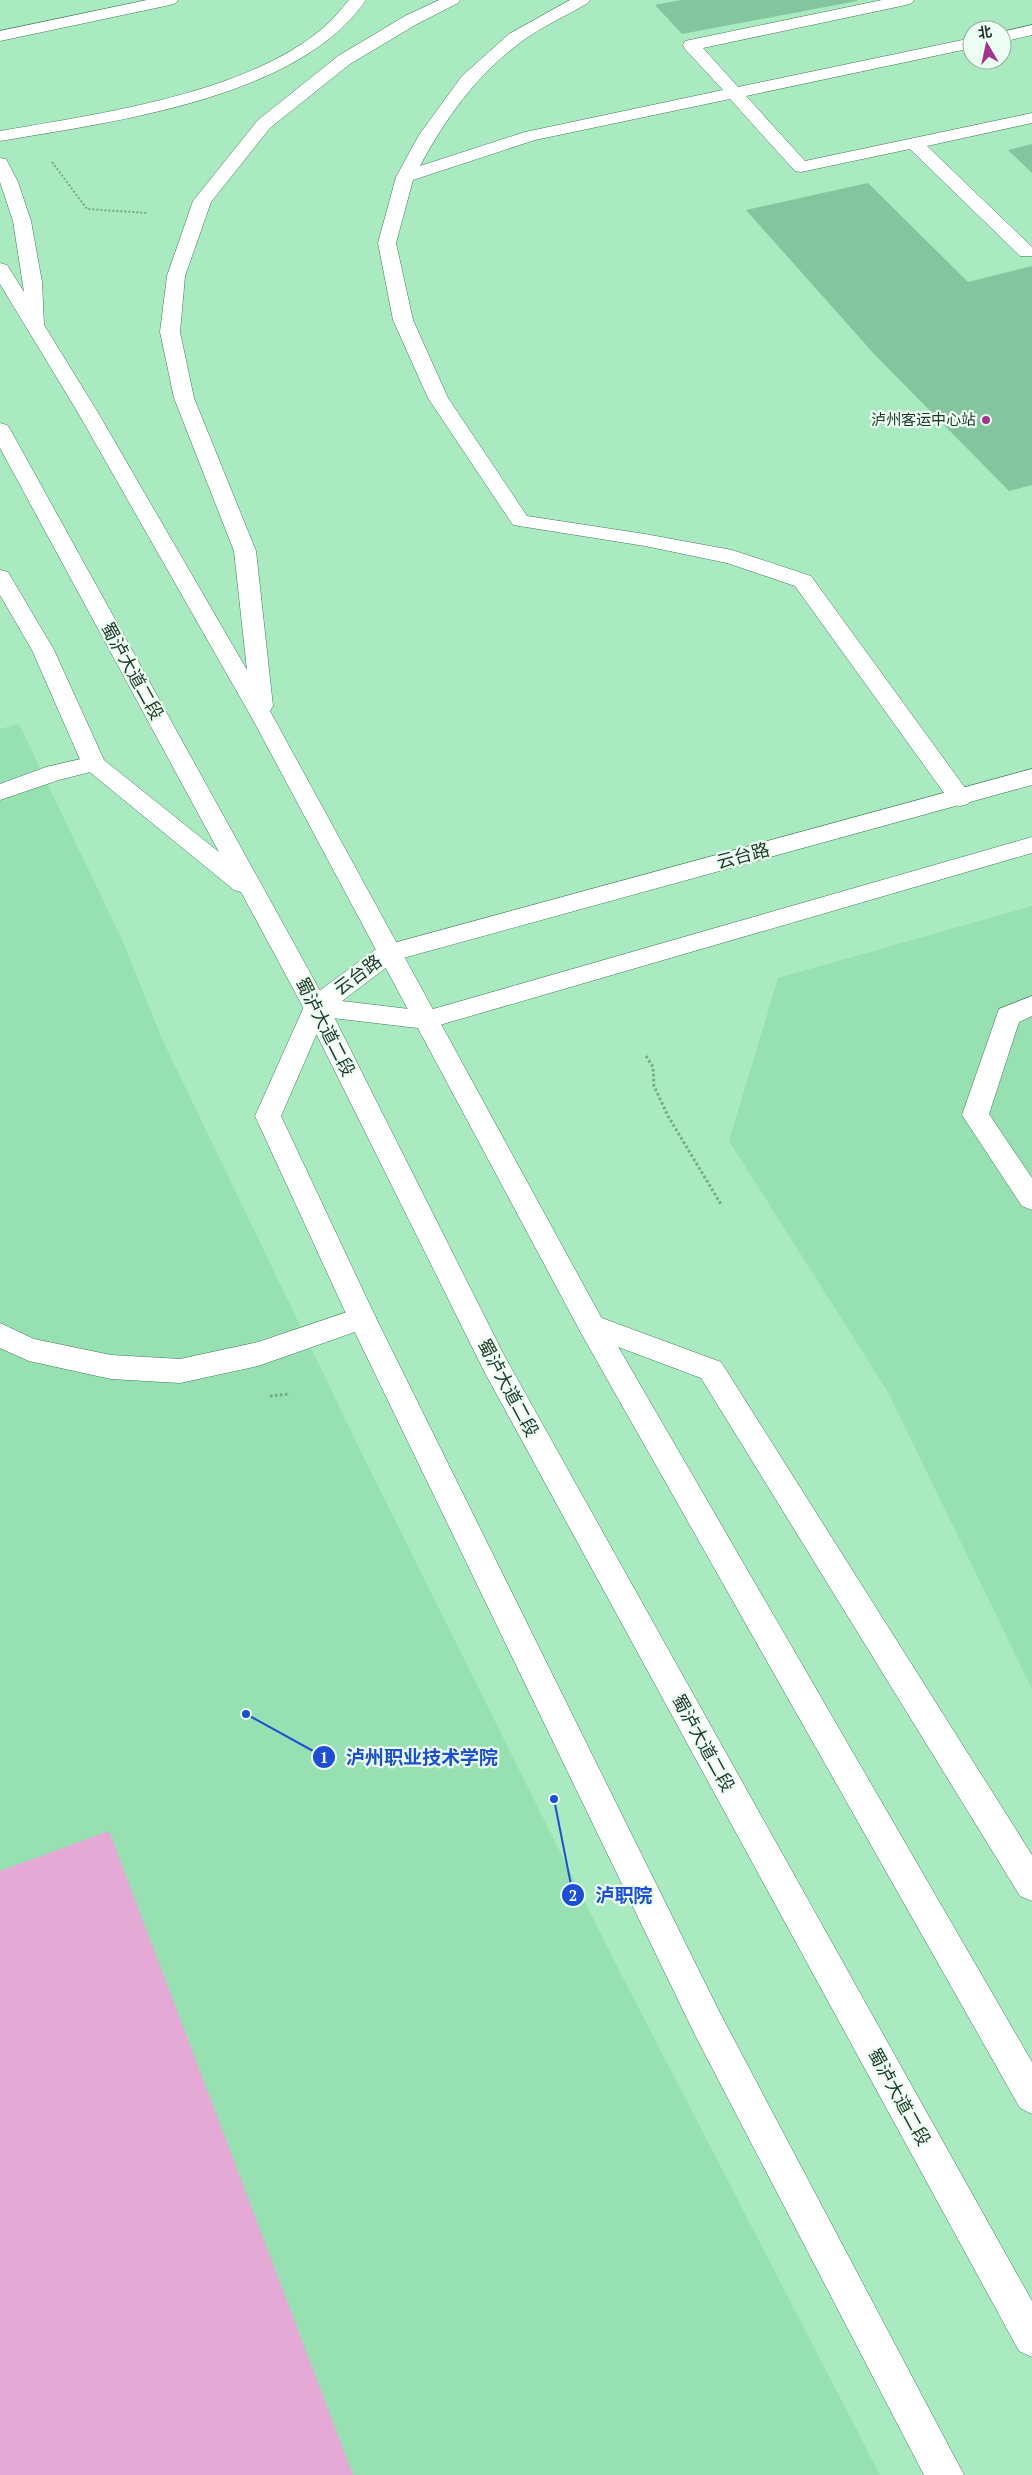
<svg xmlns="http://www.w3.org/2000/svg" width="1032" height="2475" font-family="'PT Serif','Noto Sans SC',serif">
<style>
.built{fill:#97e0b2}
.green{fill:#e4a9d5}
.building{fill:#85c59d}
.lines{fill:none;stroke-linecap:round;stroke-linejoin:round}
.service-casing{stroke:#3e7d58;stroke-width:1}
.tertiary-casing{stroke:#3e7d58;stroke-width:1}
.trunk-casing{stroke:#3e7d58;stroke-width:1}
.path-far1{stroke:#75a888;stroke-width:2;stroke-dasharray:2 2;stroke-linecap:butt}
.path{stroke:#75a888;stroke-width:3;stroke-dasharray:2.5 2.5;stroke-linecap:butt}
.service{fill:#fff;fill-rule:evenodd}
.tertiary{fill:#fff;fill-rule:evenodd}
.trunk{fill:#fff;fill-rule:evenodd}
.poi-dot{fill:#a4328f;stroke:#ecfff2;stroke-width:2}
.labels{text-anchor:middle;stroke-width:4.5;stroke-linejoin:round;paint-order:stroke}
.far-poi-label{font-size:15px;fill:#1c3727;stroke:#ecfff2;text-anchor:end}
.street-label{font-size:18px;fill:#1c3727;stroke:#ecfff2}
.leader{fill:none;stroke:#1d4ed8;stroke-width:2}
.callout-dot{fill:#1d4ed8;stroke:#ecfff2;stroke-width:2}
.mark-label{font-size:15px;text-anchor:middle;font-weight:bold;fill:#fff}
.callout-label{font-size:19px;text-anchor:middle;font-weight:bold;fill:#1d4ed8;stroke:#ecfff2;stroke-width:4.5;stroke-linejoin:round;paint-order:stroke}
</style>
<rect width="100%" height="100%" fill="#a9eac0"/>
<path class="built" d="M19 724 123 942 162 1039 365 1460 618 1968 880 2475H0V729Z
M1032 906V1689L888 1392 729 1141 778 978Z"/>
<path class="green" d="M109 1831 353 2475H0V1871Z"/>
<path class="building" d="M681 0H857V1L682 34 655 5Z
M1032 144V173L1008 150Z
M868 183 968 282 1032 266V485L1009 491 875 355 746 210Z"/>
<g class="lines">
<defs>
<path id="service" d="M570 0H590L588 3C566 16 541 27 521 42 477 74 445 119 420 166L525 132 723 90 685 49 683 45 685 41 882 0H914L912 3 906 5 703 48 738 87 972 38V48L746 96 805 161 1032 113V123L927 146 1032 247V256H1020L910 149 801 172 795 171 730 99 535 140 413 180 396 243 413 320 448 398 527 516 645 534 732 550 811 576 968 792 972 798 968 804 960 806 952 804 795 586 727 563 645 546 513 525 428 398 393 320 378 243 396 177 419 135 462 76 509 34Z
M1032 25V35L1002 42V32Z
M94 756 102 759 106 764 102 769 59 780 0 800V784L46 767Z
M1032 996V1016L1019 1022 989 1114 1032 1178V1210L1022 1206 962 1115 999 1009Z
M362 1307 372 1310 376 1318 372 1326 258 1366 180 1383 111 1379 29 1361 0 1348V1323L34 1339 111 1355 180 1359 258 1342Z"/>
<path id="tertiary" d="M1032 769V785L396 960 342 1001 426 1011 1032 837V853L426 1029 324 1017 281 1116 376 1318 720 2013 964 2475H924L696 2037 348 1318 255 1116 307 1000 379 947Z
M591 1314 721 1362 1032 1855V1901L1020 1896 701 1378 581 1333 577 1325 581 1317Z"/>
<path id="trunk" d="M147 0H178L176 3 170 5 0 41V31Z
M349 0H366C298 99 111 122 0 141V131C98 114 246 94 323 28 333 20 341 9 349 0Z
M439 0H460L458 3 417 24 350 64 270 128 211 202 185 276 180 332 194 398 256 551 273 706 270 711 601 1317 1032 2062V2114L1020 2108 581 1333 252 718 77 411 0 284V263L7 265 24 292 13 221 0 182V158L6 159 18 182 31 221 42 282 44 325 97 411 247 670 234 551 174 398 160 332 167 276 193 201 258 120 338 56 405 16Z
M0 423 7 425 10 429 329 1007 505 1357 1032 2301V2357L1019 2351 485 1373 303 1007 241 892 234 890 86 769 82 764 32 650 0 595V570L8 572 54 650 104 760 219 852 0 448Z"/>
</defs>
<use href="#service" class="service-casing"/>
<use href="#tertiary" class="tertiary-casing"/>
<use href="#trunk" class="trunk-casing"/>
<path class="path-far1" d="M52 162 87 209 148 213"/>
<path class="path" d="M646 1056 653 1067 654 1086 668 1116 722 1206
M270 1396 290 1394"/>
<use href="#service" class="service"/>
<use href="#tertiary" class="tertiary"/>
<use href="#trunk" class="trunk"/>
</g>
<circle class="poi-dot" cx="986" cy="420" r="5"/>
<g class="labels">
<g class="far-poi-label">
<text x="976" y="425">泸州客运中心站</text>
</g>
<g class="street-label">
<text transform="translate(132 671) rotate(61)" y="6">蜀泸大道二段</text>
<text transform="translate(743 856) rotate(-15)" y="6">云台路</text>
<text transform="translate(358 975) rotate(-37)" y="6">云台路</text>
<text transform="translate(325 1027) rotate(63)" y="6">蜀泸大道二段</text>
<text transform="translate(508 1388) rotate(62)" y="6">蜀泸大道二段</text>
<text transform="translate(703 1743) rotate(61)" y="6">蜀泸大道二段</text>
<text transform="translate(899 2097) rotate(61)" y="6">蜀泸大道二段</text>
</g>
</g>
<path class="leader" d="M246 1714L324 1757M554 1799L573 1895"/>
<g class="callout-dot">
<circle cx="246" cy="1714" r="5"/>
<circle cx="554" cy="1799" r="5"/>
<circle cx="324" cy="1757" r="12"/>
<circle cx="573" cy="1895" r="12"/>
</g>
<g class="mark-label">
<text x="324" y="1763">1</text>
<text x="573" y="1901">2</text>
</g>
<g class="callout-label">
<text x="422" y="1764">泸州职业技术学院</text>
<text x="624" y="1902">泸职院</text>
</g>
<g transform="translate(987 45) rotate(351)"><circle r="24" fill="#ecfff2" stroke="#99afa1"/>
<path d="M0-4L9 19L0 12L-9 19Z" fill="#a4328f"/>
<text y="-8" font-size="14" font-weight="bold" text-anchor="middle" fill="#1c3727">北</text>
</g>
</svg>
